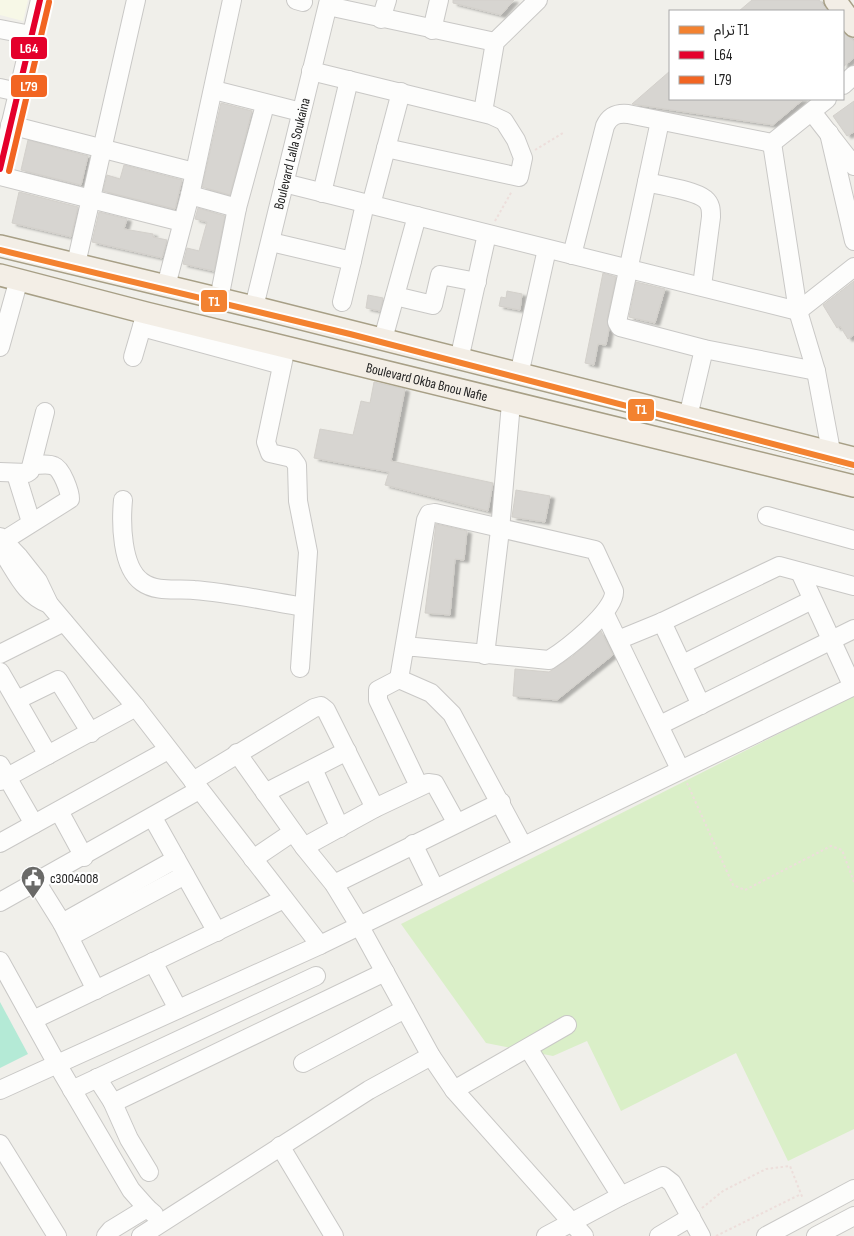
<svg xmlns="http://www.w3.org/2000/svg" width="854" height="1236" font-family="'Sofia Sans Condensed','Noto Sans Arabic',sans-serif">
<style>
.education{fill:#f7f8e7}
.grass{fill:#daefc8}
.pitch{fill:#b4ead6}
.building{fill:#d7d5d1;stroke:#d3d0cb;filter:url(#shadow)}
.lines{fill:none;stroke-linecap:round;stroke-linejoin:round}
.minor-casing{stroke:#c9c8c6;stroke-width:20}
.major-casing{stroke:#a79f86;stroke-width:24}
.path{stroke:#eddedb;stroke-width:2;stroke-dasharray:2.5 2.5;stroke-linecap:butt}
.minor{stroke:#fdfdfc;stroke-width:18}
.major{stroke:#f3eee6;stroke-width:21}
.bus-1-casing{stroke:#fff;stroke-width:10}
.bus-2-casing{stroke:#fff;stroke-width:10}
.bus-1{stroke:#e4002b;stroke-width:6}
.bus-2{stroke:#f26522;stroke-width:6}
.tram-1-casing{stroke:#fff;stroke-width:10}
.tram-1{stroke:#f38230;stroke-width:6}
.labels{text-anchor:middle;stroke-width:4.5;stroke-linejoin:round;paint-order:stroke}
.street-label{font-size:14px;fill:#222;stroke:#fff}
.poi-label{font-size:14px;fill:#222;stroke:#fff;text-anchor:start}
.line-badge{stroke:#fff;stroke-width:2}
.badge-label{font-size:14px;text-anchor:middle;font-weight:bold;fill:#fff}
</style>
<defs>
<filter id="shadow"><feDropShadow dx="4.5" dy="2.5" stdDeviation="1" flood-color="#0004"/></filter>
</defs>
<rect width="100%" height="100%" fill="#f0efea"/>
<path class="education" d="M0 0H28L23 21 0 15Z"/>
<path class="grass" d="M854 696V1129L788 1161 736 1053 621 1111 587 1041 553 1056 486 1043 401 924Z"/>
<path class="pitch" d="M0 1002 28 1054 0 1068Z"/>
<path class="building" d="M453 0H514L501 15 453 3Z
M752 0H819L828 11H739Z
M843 32 854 41V58L843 67Z
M670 71V99H804L773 125 632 104Z
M854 101V132L847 136 833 116Z
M221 103 252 111 230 195 202 187Z
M28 140 88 156 81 185 21 170Z
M124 165 182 180 175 209 103 191 107 175 120 179Z
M19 192 78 207 71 237 12 223Z
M198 208 225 216 214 271 183 264 187 248 199 251 207 222 195 219Z
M99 212 127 219 124 229 153 234V237L167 240 162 258 92 242Z
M603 273 616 277 607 320 609 329 606 345 598 344 594 365 585 363Z
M854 281V335L848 339 840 326 837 328 823 305Z
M636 282 665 289 655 323 629 317Z
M507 291 522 294 520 310 499 306 501 297 506 298Z
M368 295 383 298 380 311 366 308Z
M374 382 405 389 391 461 493 483 488 511 385 485 389 472 314 458 320 429 353 435 361 401 370 403Z
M516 490 550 496 545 522 512 517Z
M436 524 467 531 464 560 455 559 450 615 425 613Z
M601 631 613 655 557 700 513 696 515 669 549 672 573 656Z"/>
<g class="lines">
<defs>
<g id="minor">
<path d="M296 0 303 2"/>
<path d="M328 6 495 42"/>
<path d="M381 19 387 0"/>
<path d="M0 29 31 35"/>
<path d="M432 30 439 0"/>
<path d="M311 71 491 115 504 121 516 140 523 158 519 177 386 148"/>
<path d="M843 85 854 75"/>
<path d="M0 88 18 92"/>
<path d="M214 90 301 112"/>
<path d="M483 112 495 42 538 0"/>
<path d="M812 112 854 166"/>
<path d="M660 121 617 322 620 327 704 349 816 371"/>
<path d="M10 125 194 172"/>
<path d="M829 133 854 241"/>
<path d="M772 143 798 311 816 371 831 451"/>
<path d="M0 169 40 0"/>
<path d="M0 176 182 222"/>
<path d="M647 182C662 186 694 190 705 199 711 204 711 210 711 217L702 286"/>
<path d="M284 183 798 311 854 267"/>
<path d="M322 193 349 80"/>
<path d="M190 195 237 208"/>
<path d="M371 205 401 92"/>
<path d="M271 242 352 261 365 204"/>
<path d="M572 255 605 126C610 115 618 113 628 114L772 143 827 99"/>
<path d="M76 264 136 0"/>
<path d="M166 286 190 195 232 0"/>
<path d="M395 296 433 305 440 275 477 282"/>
<path d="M219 299 237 208 265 105"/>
<path d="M342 302 352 261"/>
<path id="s1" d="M254 307 329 0"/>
<path d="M142 327 282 365"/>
<path d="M383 339 417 216"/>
<path d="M0 347 19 279"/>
<path d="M286 347 266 442 270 453 292 458 297 465 298 501 308 552 300 668"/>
<path d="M133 357 145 316"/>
<path d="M459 360 487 234"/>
<path d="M519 375 547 249"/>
<path d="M688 417 704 349"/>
<path d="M0 472 27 473 30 471 45 412"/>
<path d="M16 474 31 522"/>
<path d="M123 500C121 522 121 567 142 582 157 593 178 588 194 590 231 593 268 601 304 607"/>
<path d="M767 516 854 540"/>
<path d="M0 537 19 557 38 581 49 604 136 707 320 945"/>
<path d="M0 543 70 499C70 492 62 469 54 466 48 463 40 465 33 465"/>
<path d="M4 554C17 574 26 596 49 604"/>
<path d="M800 572 853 687"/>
<path d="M605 614 680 769"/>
<path d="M662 622 701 705"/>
<path d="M618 640 662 622 779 566 854 586"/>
<path d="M0 654 64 622"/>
<path d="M485 655 500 530 511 403"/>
<path d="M683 664 812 600"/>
<path d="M0 672 48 755"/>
<path d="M399 679 426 520 429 514 435 513 595 550 614 591C616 611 565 650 549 660L405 646"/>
<path d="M399 679 431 693 452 714 523 846"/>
<path d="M399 679 378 690V700L419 786"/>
<path d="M17 700 58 680 91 733"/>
<path d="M660 725 854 629"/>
<path d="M237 753 304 847 334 884 359 925 431 1056 454 1090 584 1236"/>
<path d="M0 765 34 824"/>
<path d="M313 769 340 828"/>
<path d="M0 781 136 707"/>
<path d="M193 781 314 708 321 706 326 710 375 808"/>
<path d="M265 793 347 751"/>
<path d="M59 811 84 857"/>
<path d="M153 818 217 932"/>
<path d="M0 843 168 750"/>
<path d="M413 844 435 889"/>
<path d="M304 847 375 808 428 783 435 784 456 822"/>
<path d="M253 859 293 832"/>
<path d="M37 883 62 923 96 990"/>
<path d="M334 884 501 802"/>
<path d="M0 902 199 790"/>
<path d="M62 923 176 859"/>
<path d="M69 937 185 875"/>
<path d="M0 961 57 1064 131 1190 147 1208"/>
<path d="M153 962 178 1009"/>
<path d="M33 1020 284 899"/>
<path d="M528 1048 621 1196"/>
<path d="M303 1063 405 1009"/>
<path d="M97 1078 112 1101 119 1100 385 972"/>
<path d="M0 1090 320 945 854 686"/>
<path d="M72 1090 316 976"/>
<path d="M454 1090 567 1025"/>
<path d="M112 1101 129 1139 149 1172"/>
<path d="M0 1144 57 1236"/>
<path d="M280 1146 334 1236"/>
<path d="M106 1236 111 1230 147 1208 154 1214"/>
<path d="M141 1236 369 1090 431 1056"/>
<path d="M546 1236 621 1196 663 1176 672 1183 701 1236"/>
<path d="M659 1236 691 1217"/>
<path d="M766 1236 854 1189"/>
<path d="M816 1236 854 1216"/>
</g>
<g id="major">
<path d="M835 0 854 26"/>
<path d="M0 246 254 307 854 458"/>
<path id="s2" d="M0 275 146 313 854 486"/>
</g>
</defs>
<use href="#minor" class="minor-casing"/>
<use href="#major" class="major-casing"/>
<path class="path" d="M535 150 563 133
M495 221 512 191
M687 783 733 885 745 890 831 846 842 850 854 882
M702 1208 723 1191 766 1169 790 1166 803 1199
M716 1236 801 1194"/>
<use href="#minor" class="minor"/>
<use href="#major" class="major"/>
<defs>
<path id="bus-1" d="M0 169 40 0"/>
<path id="bus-2" d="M9 171 49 2"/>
</defs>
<use href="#bus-1" class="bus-1-casing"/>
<use href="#bus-2" class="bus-2-casing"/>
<use href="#bus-1" class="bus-1"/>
<use href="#bus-2" class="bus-2"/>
<defs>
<path id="tram-1" d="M0 250 350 334 854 465"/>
</defs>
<use href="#tram-1" class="tram-1-casing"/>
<use href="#tram-1" class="tram-1"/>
</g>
<defs>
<symbol id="civic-pin" viewBox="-11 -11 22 30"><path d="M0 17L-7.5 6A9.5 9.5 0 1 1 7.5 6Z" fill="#6a6a68" stroke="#fff"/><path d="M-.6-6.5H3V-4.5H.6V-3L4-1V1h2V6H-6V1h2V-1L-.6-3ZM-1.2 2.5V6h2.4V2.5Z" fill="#fff"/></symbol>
</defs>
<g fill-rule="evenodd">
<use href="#civic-pin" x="19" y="864" width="28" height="38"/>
</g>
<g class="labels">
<g class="street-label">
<text dy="5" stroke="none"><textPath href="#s1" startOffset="158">Boulevard Lalla Soukaina</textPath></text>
<text dy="5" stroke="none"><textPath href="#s2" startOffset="440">Boulevard Okba Bnou Nafie</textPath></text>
</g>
<g class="poi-label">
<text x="50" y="883">c3004008</text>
</g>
</g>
<g class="line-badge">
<rect x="10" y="36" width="38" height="24" rx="5" fill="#e4002b"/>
<rect x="10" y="74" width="38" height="24" rx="5" fill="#f26522"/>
<rect x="200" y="289" width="28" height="24" rx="5" fill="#f38230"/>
<rect x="627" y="398" width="28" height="24" rx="5" fill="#f38230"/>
</g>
<g class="badge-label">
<text x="29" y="53">L64</text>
<text x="29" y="91">L79</text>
<text x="214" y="306">T1</text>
<text x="641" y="414">T1</text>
</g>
<rect x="669" y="10" width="175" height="90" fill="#ffffff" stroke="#a7a7a7"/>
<rect x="679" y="26" width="25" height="8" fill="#f38230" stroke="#a7a7a7"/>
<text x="714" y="35" font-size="15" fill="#222222">ترام T1</text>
<rect x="679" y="51" width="25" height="8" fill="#e4002b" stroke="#a7a7a7"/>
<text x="714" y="60" font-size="15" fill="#222222">L64</text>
<rect x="679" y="76" width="25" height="8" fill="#f26522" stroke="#a7a7a7"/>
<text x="714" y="85" font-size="15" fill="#222222">L79</text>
</svg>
